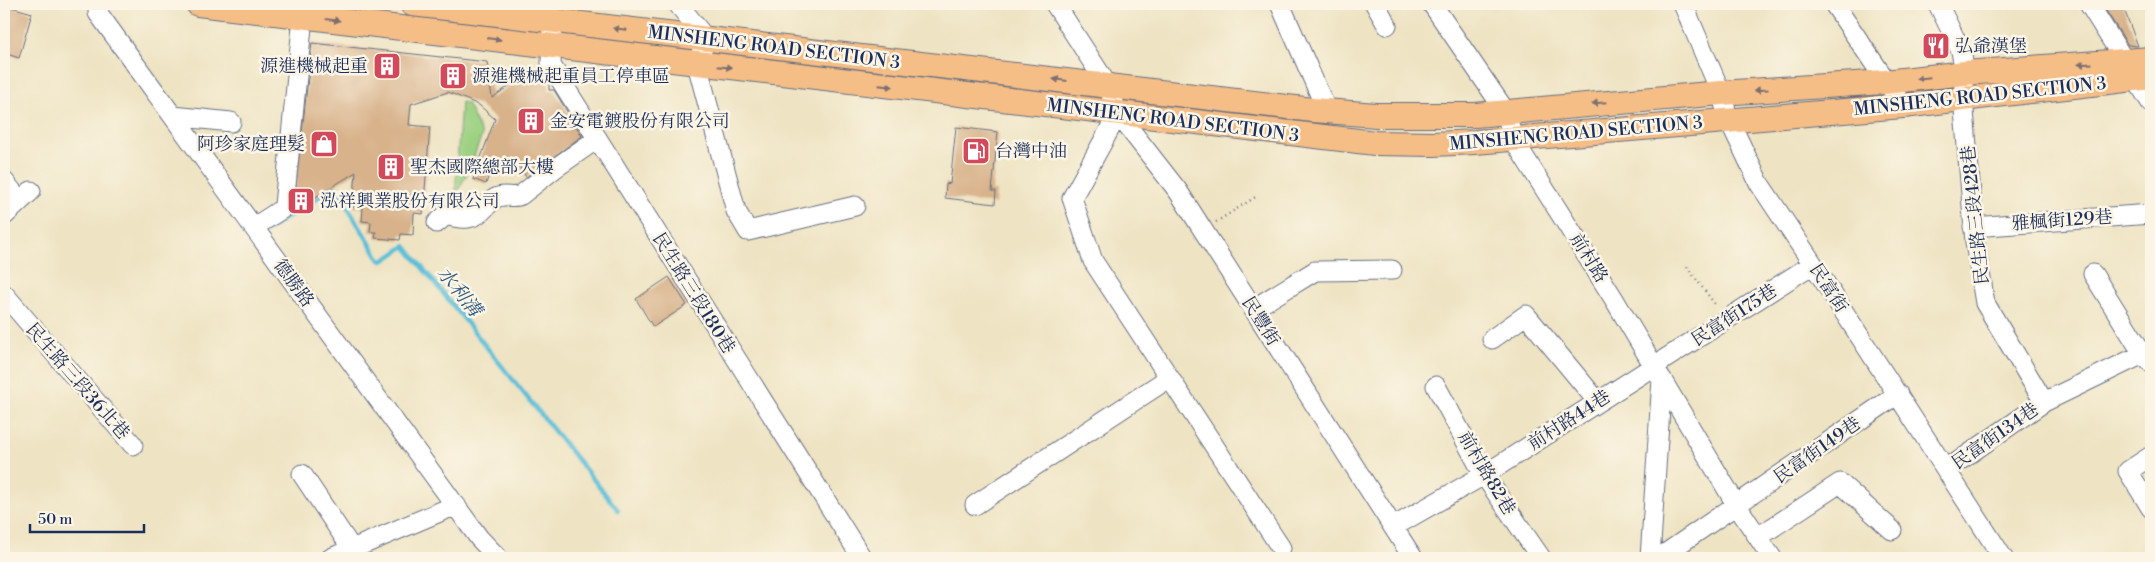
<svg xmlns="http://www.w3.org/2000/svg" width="2155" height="562" font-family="'Libre Bodoni','Noto Serif TC',serif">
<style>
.green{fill:#9cd182;stroke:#5c8070}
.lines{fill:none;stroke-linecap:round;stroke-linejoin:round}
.stream{stroke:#5bbfd9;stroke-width:4.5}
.building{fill:#d8b28b}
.minor-casing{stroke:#656e81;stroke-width:21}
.major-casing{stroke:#656e81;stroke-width:26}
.path{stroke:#656e81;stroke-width:2.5;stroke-dasharray:1 4;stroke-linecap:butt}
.minor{stroke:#fff;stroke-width:19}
.major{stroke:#f6be87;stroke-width:24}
.oneway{fill:#7e6f70}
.labels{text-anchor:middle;stroke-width:5;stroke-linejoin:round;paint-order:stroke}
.poi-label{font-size:18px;fill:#1b2f5e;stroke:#fcf5e5;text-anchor:start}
.street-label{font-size:18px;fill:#1b2f5e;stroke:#fcf5e5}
.water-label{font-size:19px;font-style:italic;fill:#2e5a83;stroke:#fcf5e5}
</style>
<rect width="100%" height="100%" fill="#fcf5e5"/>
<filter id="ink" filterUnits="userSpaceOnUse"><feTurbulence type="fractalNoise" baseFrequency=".02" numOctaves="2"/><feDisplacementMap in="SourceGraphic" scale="10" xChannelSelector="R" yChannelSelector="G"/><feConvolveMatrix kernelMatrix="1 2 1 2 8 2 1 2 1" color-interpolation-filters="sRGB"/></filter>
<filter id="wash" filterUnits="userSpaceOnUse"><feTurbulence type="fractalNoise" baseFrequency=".0096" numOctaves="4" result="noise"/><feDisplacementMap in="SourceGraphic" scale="20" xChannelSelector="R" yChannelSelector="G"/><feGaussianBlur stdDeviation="1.12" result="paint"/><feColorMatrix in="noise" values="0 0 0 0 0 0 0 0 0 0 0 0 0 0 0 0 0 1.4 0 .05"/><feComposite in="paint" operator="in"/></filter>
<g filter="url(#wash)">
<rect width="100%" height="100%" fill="#eee3c2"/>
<path class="green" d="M461 102 467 103 482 135 467 174 455 196Z"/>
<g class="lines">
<path class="stream" d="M264 232 335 187 380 260 383 261 405 246 618 510"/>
</g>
<g id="blocks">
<path class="building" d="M2107 4H2122L2138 46 2128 45 2105 9Z
M4 5 32 13 19 58 4 53Z
M312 43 487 62 492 98 512 84 514 68 542 71 549 84V90H554L582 136 526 177 520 167 494 158 486 184 473 179 495 119 479 105 448 92 411 104 409 125 430 127 423 214 414 213 413 235 401 234 400 240 375 238 376 232H370L371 222 362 221 363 208 353 207 356 172 293 211Z
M956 127 998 132 992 191H996L995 204 945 198 946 183 950 184Z
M669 277 687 305 653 327 636 299Z"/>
</g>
</g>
<g filter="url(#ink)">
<use href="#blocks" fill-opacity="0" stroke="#656e81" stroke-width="1"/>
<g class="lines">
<defs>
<path id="minor" d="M99 4 98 13 479 538 498 558
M678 4 706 39 697 64 736 211 748 231 855 206
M1055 4 1108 86 1118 114 1178 191 1413 558
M1280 4 1327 111
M1375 4 1387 25
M1432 4 1506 112 1513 139 1614 299 1737 506 1772 558
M1683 4 1721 93 1729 120 1759 183 1813 264 2003 558
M1834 4 1903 106
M1938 4 1961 51 1965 73 1963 98 1975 242 1985 303 2044 402
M2089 4 2151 103
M552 21 551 65 862 558
M1118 114 1072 198 1093 261 1281 548
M173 116 231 122
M4 181 20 201
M4 216 31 191
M437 223 446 215C462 220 474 221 486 207 490 203 492 199 498 197 506 194 513 199 521 195L554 169 597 139
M254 227 282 209 284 205 303 17
M1973 227 2151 214
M2093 274 2143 354
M4 294 133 445
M1253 309 1315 271 1392 270
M1492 339 1526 315 1598 402
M1436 386 1484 475 1541 558
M2151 456 2128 471 2151 508
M1946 470 2044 402 2143 354 2151 363
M302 474 352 549
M975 505 1169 378
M1393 527 1484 475 1813 264
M1758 537 1840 483 1892 530
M331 558 456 505
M1650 558 1662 379
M1659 558 1898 394"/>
<path id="major" d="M198 4 1375 143 1433 144 1475 142 1903 106 2151 77
M412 4 1313 110 1376 115H1475L1721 93 1885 82 1965 73 2151 59"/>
</defs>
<use href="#minor" class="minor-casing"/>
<use href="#major" class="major-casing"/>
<path class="path" d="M1216 222 1257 196
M1687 267 1717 307"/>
<use href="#minor" class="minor"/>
<use href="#major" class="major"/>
</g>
<defs><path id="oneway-solid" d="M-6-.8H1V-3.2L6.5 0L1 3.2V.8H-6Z" transform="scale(1.25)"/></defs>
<g class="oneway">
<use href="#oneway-solid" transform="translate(333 20) rotate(7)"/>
<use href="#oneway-solid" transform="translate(620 29) rotate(-173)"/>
<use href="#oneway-solid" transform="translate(494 39) rotate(7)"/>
<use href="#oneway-solid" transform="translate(2085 64) rotate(176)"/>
<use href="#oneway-solid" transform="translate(725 67) rotate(6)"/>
<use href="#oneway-solid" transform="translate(1923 78) rotate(174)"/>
<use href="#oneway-solid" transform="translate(1060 80) rotate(-173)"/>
<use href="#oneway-solid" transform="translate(886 86) rotate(6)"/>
<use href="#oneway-solid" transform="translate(1761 90) rotate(176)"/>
<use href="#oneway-solid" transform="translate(1599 103) rotate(175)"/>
</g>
</g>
<defs>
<symbol id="restaurant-square" viewBox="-11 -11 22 22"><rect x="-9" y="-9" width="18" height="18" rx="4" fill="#d1495b" stroke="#fcf5e5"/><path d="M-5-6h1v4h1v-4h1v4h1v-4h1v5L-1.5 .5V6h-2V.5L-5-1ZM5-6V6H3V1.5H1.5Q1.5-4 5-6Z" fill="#fff"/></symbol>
<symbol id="building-square" viewBox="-11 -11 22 22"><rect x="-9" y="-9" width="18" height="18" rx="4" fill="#d1495b" stroke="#fcf5e5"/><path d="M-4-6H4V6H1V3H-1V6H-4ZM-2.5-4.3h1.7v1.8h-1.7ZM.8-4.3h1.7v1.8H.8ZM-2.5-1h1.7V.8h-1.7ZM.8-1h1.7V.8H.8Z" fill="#fff"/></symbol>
<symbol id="shop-square" viewBox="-11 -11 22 22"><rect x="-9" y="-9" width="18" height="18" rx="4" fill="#d1495b" stroke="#fcf5e5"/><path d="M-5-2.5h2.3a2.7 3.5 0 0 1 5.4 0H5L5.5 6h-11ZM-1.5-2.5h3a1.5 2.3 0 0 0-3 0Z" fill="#fff"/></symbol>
<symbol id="fuel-square" viewBox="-11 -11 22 22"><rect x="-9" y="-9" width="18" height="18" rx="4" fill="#d1495b" stroke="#fcf5e5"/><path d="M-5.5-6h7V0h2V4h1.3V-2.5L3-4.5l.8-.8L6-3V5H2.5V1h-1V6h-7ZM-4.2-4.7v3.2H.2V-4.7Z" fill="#fff"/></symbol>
</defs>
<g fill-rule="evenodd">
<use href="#restaurant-square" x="1920" y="30" width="32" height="32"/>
<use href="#building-square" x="371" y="50" width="32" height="32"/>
<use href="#building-square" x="437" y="60" width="32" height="32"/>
<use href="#building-square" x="515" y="105" width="32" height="32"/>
<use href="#shop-square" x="308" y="128" width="32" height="32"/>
<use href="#fuel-square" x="960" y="135" width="32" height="32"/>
<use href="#building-square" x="375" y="151" width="32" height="32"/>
<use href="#building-square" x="285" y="185" width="32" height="32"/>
</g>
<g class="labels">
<g class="poi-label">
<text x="1955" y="52">弘爺漢堡</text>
<text x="368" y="72" text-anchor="end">源進機械起重</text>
<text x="472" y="82">源進機械起重員工停車區</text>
<text x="550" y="127">金安電鍍股份有限公司</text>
<text x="305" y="150" text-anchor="end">阿珍家庭理髮</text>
<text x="995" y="157">台灣中油</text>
<text x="410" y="173">聖杰國際總部大樓</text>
<text x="320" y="207">泓祥興業股份有限公司</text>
</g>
<g class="street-label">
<text transform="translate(774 47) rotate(7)" y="6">MINSHENG ROAD SECTION 3</text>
<text transform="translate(1980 96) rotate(-6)" y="6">MINSHENG ROAD SECTION 3</text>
<text transform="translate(1173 120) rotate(7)" y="6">MINSHENG ROAD SECTION 3</text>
<text transform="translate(1576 133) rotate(-5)" y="6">MINSHENG ROAD SECTION 3</text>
<text transform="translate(1975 215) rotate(-96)" y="6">民生路三段428巷</text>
<text transform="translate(2062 220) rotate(-4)" y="6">雅楓街129巷</text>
<text transform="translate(1589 258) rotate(58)" y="6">前村路</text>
<text transform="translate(294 283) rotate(54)" y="6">德勝路</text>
<text transform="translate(1829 288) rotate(57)" y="6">民富街</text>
<text transform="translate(694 293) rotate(58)" y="6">民生路三段180巷</text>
<text transform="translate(1734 315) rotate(-33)" y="6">民富街175巷</text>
<text transform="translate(1261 321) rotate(58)" y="6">民豐街</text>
<text transform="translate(78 381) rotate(49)" y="6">民生路三段36北巷</text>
<text transform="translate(1569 420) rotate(-33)" y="6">前村路44巷</text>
<text transform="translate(1995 436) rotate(-35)" y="6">民富街134巷</text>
<text transform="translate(1817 450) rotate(-35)" y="6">民富街149巷</text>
<text transform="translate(1487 473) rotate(59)" y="6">前村路82巷</text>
</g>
<g class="water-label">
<text transform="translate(460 291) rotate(51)" y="7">水利溝</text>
</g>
</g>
<rect width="2155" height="562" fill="none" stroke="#fcf5e5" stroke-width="20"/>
<path d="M30 524v8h114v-8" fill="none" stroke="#1b2f5e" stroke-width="2.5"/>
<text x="38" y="524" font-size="15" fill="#1b2f5e" stroke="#fcf5e5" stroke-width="4" paint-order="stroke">50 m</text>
</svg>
